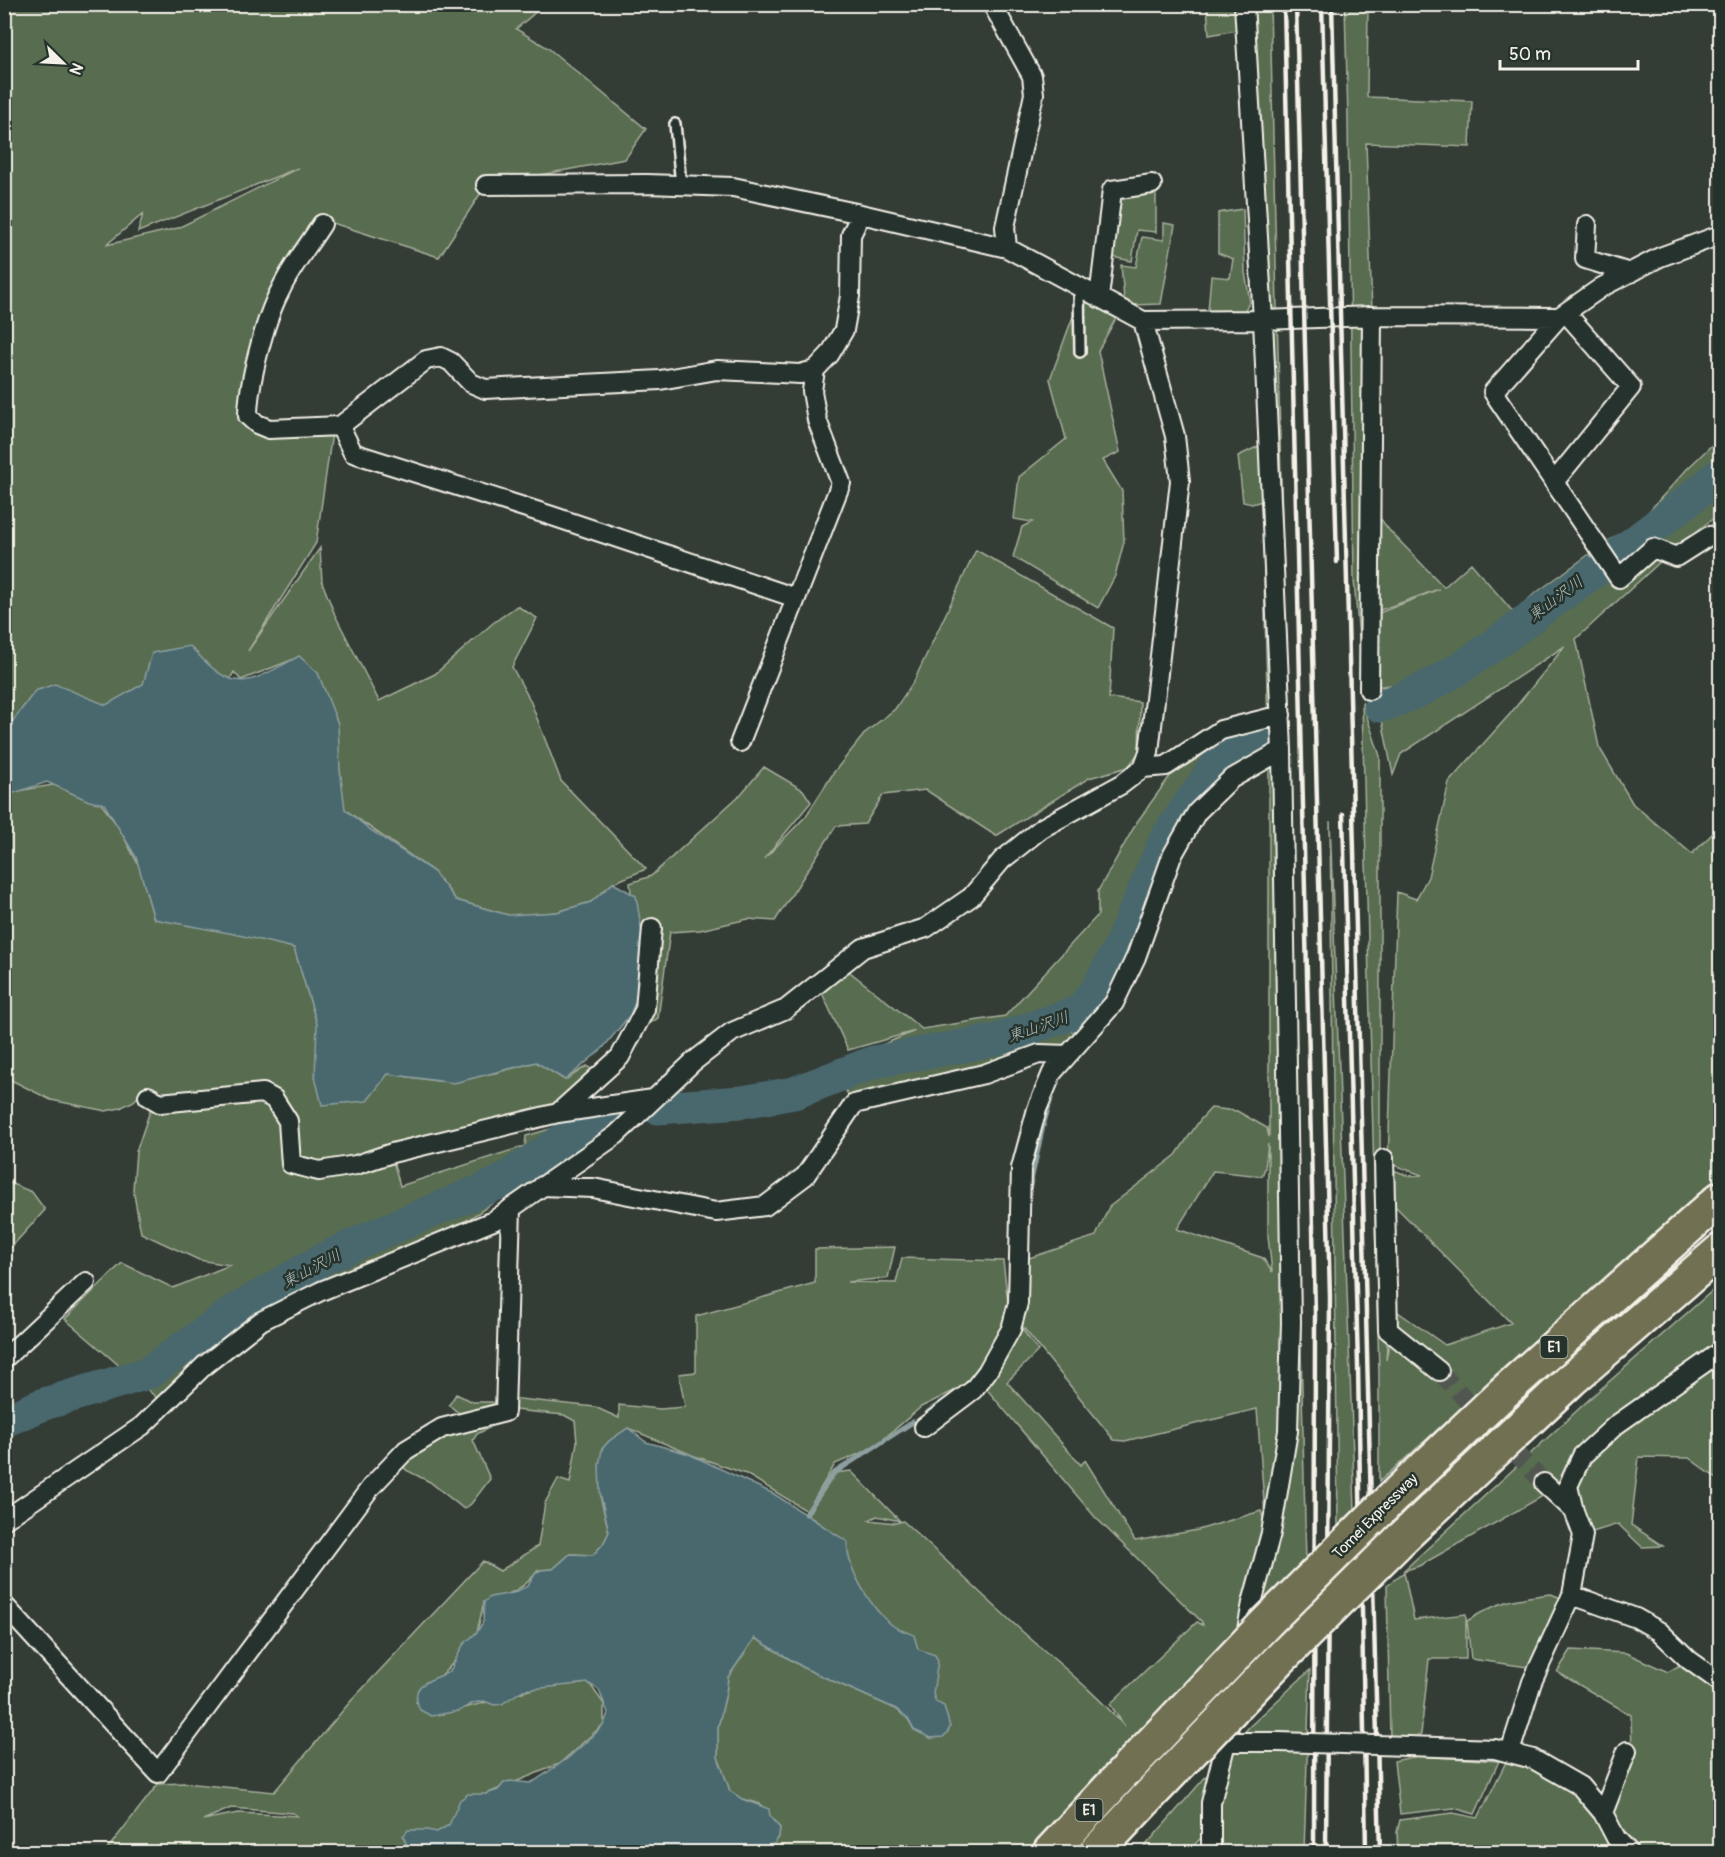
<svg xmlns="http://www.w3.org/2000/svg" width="1725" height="1857" font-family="Pangolin,'Klee One',sans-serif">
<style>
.green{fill:#586c4f;stroke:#a6ae9c;stroke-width:1.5;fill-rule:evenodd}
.water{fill:#48686e;stroke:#8d9f9f;stroke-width:1.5}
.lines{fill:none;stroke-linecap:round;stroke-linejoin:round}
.stream{stroke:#8d9f9f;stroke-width:5}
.river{stroke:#48686e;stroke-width:33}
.minor-tunnel{stroke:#515751;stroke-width:18;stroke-dasharray:18 9;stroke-linecap:butt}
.service-casing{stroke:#f4f1e8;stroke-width:14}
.minor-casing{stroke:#f4f1e8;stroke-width:22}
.motorway-casing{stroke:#f4f1e8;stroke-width:38}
.service{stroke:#26332d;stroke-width:9}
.minor{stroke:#26332d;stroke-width:18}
.motorway{stroke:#716f52;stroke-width:33}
.rail{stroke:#f4f1e8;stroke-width:4.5}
.minor-bridge-casing{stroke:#f4f1e8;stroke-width:22;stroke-linecap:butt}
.motorway-bridge-casing{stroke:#f4f1e8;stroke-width:38;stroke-linecap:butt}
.minor-bridge{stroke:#26332d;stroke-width:18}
.motorway-bridge{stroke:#716f52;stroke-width:33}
.labels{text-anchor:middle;stroke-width:5;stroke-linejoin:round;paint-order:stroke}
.shield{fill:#26332d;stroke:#b6b8b0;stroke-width:1.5}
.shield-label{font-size:14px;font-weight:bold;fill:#f4f1e8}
.street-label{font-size:15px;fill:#f4f1e8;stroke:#26332d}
.water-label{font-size:16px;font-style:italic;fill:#afbab7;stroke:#26332d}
</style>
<rect width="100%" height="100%" fill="#343c36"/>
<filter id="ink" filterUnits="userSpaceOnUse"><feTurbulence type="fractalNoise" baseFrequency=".0167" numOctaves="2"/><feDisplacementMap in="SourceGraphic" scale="12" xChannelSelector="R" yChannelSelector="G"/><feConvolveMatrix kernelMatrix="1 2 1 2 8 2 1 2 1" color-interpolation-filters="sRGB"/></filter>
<g filter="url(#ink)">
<path class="green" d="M5 5H544L516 29 548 48 646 129 625 159 486 185 439 257 323 220 279 292 248 416 273 433 333 426 316 543 248 651 320 548 322 582 335 615 379 701 435 674 493 623 517 606 537 618 512 667 530 700 561 781 646 869 613 883 591 902 557 912 511 916 456 900 434 872 344 809 340 770 299 657 241 680 234 672 230 679 9 727 5 725ZM298 168 178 228 106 245 143 214 138 232Z
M1207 5H1236L1237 30 1209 35Z
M1248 5H1270L1306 1564 1133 1737 1030 1852H768L779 1837 780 1828 760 1804 742 1799 730 1791 718 1757V1727L726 1693 728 1677 755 1638 806 1669 896 1709 908 1719 915 1730 931 1738 878 1628 823 1526 806 1514 834 1473 851 1471 900 1521 877 1516 869 1520 896 1523 903 1521C944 1558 983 1596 1024 1633 1059 1664 1095 1692 1125 1727L1110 1704 1197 1622 1203 1625 1202 1622 1095 1517 984 1386 1017 1322 1038 1351 1007 1382 1081 1465 1085 1460 1135 1541 1198 1530 1261 1511 1264 1521 1265 1516 1257 1409 1125 1441 1114 1440 1018 1321 1027 1289 1026 1259 1096 1236 1109 1207 1176 1155 1200 1120 1211 1108 1237 1111 1267 1128 1269 1137V753L1197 812 1114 1003 1068 1055 854 1104 834 1072 844 1061 915 1031 848 1050 822 993 846 969 922 1029 1005 1016 1098 915V891L1137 822 1170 776 1207 752 1268 728 1262 501 1252 504 1243 502 1238 456 1261 445ZM1268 1144V1236L1272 1272 1263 1258 1177 1229 1213 1171 1262 1176 1265 1168Z
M1345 5H1368L1367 97 1472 101 1470 147 1366 143 1372 312 1361 661 1354 580 1348 119Z
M1156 190V232L1137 230 1132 261 1112 257 1117 194Z
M1243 209 1245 272 1250 302 1242 314 1208 311 1211 276 1230 278 1233 259 1218 253V213Z
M1164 223 1175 225 1161 304 1132 305 1124 299 1121 265 1136 267 1142 237 1164 240Z
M1083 289 1121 309 1098 351 1120 452 1103 460 1122 491 1124 542 1115 576 1098 608 1013 557 1022 527 1032 522 1014 519 1019 477 1066 439 1050 379Z
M1720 437V513L1673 550 1576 639 1599 747 1633 804 1692 854 1720 826V1176L1379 1482V1374L1362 702 1380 756V1164L1388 1328 1386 1360 1395 1310 1445 1345 1511 1323 1393 1204 1391 1169 1409 1176 1422 1175 1388 1163 1397 892 1416 899 1428 877 1449 782 1510 714 1565 646 1401 754 1393 775 1376 690 1391 685 1373 687 1379 613 1439 589 1375 612 1373 514 1380 518 1389 530 1444 587 1471 563 1514 613 1533 595 1602 545 1641 520 1687 469Z
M976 550 1113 628 1109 698 1140 702 1139 752 1128 767 1089 778 996 836 926 790 883 795 865 824 836 826 775 921 748 919 700 930 670 932 658 1018 635 1034 626 1020 637 950 630 883 651 876 741 794 764 767 803 790 811 802 764 859 806 816 834 772 866 732 895 709 914 681Z
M83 780 118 826 139 866 154 919H230L294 948 317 1024 388 1074 437 1081 495 1073 536 1062 565 1080 587 1066 602 1078 557 1114 391 1154 400 1186 525 1146 526 1136 618 1109 616 1118 478 1213 417 1252 231 1344 164 1404 65 1319 122 1263 173 1288 230 1265 199 1260 141 1233 133 1189 136 1152 152 1105 274 1099 184 1102 142 1092 134 1101 120 1108 106 1111 51 1100 5 1077 4 795 17 791Z
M1330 821 1355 1511 1338 1526Z
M5 1181 32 1192 45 1210 5 1254Z
M895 1247 888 1278 847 1282 896 1283 902 1258 1003 1261 1010 1319 966 1385 921 1407 873 1448 835 1464 807 1511 746 1474 692 1455 628 1428 609 1441 602 1449 601 1500 609 1532 603 1544 593 1555 570 1554 553 1569 538 1570C525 1590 506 1595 484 1602L477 1632 453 1663 416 1702 443 1714 540 1687 589 1683 604 1704V1724L559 1764 486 1794 421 1852H105L158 1784 185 1783 274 1792 350 1702 483 1561 500 1571 538 1546 545 1503 558 1479 570 1483 577 1442 575 1421 564 1415 505 1409 510 1398 595 1407 619 1418V1405L660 1409 685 1407 679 1374 696 1372V1316L815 1283V1249ZM231 1808 293 1813 297 1816 238 1813 203 1820Z
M1720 1284V1481L1689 1458 1639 1457 1631 1525 1663 1546 1642 1547 1618 1524 1583 1535 1568 1486 1619 1417 1564 1484 1419 1566 1403 1571 1595 1394Z
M456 1394 473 1402H492L499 1406 489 1428 477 1434 473 1440 490 1479 471 1504 464 1509 430 1482 406 1470 400 1461 468 1421 449 1405Z
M1404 1572 1414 1620 1466 1614V1659H1429L1421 1734 1415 1739 1390 1738 1387 1585Z
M1551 1594 1566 1600 1535 1668 1471 1659 1467 1621C1500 1600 1513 1599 1551 1594Z
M1571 1650 1626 1653 1668 1672 1689 1660 1720 1686V1852H1398L1397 1832 1400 1820 1453 1813 1478 1818 1506 1762 1544 1768 1573 1789 1599 1817 1632 1753 1631 1715 1557 1672Z
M1310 1670 1304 1852H1219L1221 1816 1188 1852H1140L1249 1727Z
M1417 1756 1499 1761 1475 1814 1454 1808 1400 1814 1394 1761Z"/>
<path class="water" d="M190 646C205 661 224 685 248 680 259 679 288 662 299 656L318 673 338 724 340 770 345 809 369 829 434 872 456 900 508 915 557 912 591 902 613 883 636 896 648 970 630 1015 603 1048 565 1080 536 1062 454 1083 388 1074 367 1101 322 1105 315 1077 317 1024 294 948 234 934 154 919 136 857 104 804 89 801 47 782 5 796V726H9L35 691 55 684 106 705 143 684 152 653Z
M628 1428 646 1442 689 1454 774 1494 848 1542C845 1567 873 1611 892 1625 899 1630 907 1632 914 1635L918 1649 935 1655 938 1660 933 1694 936 1702 944 1706 950 1727 947 1733 943 1737 931 1738 914 1730 908 1719 896 1709 806 1669 755 1638 728 1677 726 1693 718 1727V1757L730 1791 742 1799 769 1809 770 1817 780 1828 779 1837 768 1852H410L403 1836 408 1830H427L437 1832 449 1825 460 1800 468 1794H486L498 1790 504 1783 510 1781 530 1783 536 1780 568 1758 594 1735 604 1724 608 1713 599 1690 588 1683 523 1690 502 1704 494 1705 484 1701 473 1703 459 1711 431 1716 420 1710C407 1681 432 1682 450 1671L463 1645 477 1632 483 1622 484 1602 490 1597 513 1593 528 1586 535 1574 541 1570 553 1569 570 1554 593 1555 603 1544 609 1532 600 1493 599 1465 602 1449 609 1441Z"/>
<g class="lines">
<path class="stream" d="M1072 1030 1080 1011
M1029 1190 1043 1126 1052 1095
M928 1412 951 1396
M806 1514 834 1473 913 1422"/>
<path class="river" d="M1380 706C1442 687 1490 648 1541 610 1602 567 1663 522 1720 474
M658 1108 742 1102 794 1093 874 1062 996 1040 1080 1011 1097 989 1119 948 1166 838 1214 768 1248 745 1272 732
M4 1421 44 1404 148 1373 236 1310 321 1260 382 1232 499 1183 592 1120 619 1114"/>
<path class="minor-tunnel" d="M1439 1371 1544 1483"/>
<defs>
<path id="service" d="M675 124 681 185
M1079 287 1080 352"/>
<path id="minor" d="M992 4 1032 76 1034 94 1005 227 1007 248 1143 321 1263 320 1372 316 1559 317 1602 287 1660 257 1720 235
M486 185 647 184 733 187 861 214 1007 248
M322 224C308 246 291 267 280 291 265 319 248 384 248 416L257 424 269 429 340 426 426 360 441 357 451 362 471 383 485 389 660 380 717 370 800 374 815 370 830 354 844 330 850 296 851 235 861 214
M1587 225 1585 259 1630 273
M1099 298 1112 190 1152 184
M1559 317 1493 392 1619 578 1653 548 1676 557 1709 536 1720 535
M340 426 353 453 552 516 796 598
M1554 482 1631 387 1566 313
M1369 690 1372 316
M740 742 841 483 817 420 812 391 815 370
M1143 768 1166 766 1221 730 1281 715
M148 1096 160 1103 263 1093 274 1099 288 1121 291 1164 319 1171 356 1165 392 1153 558 1113 620 1057 645 1009 652 928
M558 1113 653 1099
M1384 1159 1388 1330 1439 1371
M542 1186 593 1188 716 1212 765 1206 805 1176 854 1104 984 1074 1039 1054 1068 1055
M4 1359 86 1282
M924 1427 973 1390 987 1372 1011 1329 1018 1303 1021 1168 1037 1109 1052 1073 1114 1003 1136 957 1172 856 1197 812 1231 779 1282 750
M1574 1511 1568 1486 1582 1456 1616 1425 1720 1352
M4 1520 142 1426 205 1365 261 1321 321 1291 493 1221 616 1135 693 1062 732 1032 786 1009 863 948 926 928 971 897 1002 860 1042 828 1122 784 1143 768 1149 752 1180 481 1175 436 1143 321
M1572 1595 1636 1618 1659 1631 1689 1660 1720 1682
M4 1605 158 1773 371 1487 406 1450 442 1428 505 1412 511 1208
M1226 1742H1278
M1408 1746 1495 1749 1533 1759 1580 1786 1603 1813 1616 1838 1629 1852
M1510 1752 1532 1682 1572 1595 1583 1535 1574 1511 1544 1483
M1603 1813 1627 1751
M1211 1852V1803L1226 1742 1252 1603 1271 1533 1288 1431 1291 1322 1282 750 1263 320 1244 4"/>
<path id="motorway" d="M1392 1498 1503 1393 1720 1199
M1401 1539 1571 1380 1720 1251
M1050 1852 1128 1768
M1096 1852 1146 1799"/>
</defs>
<use href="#service" class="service-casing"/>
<use href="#minor" class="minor-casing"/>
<use href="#motorway" class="motorway-casing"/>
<use href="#service" class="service"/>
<use href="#minor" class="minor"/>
<use href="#motorway" class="motorway"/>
<path class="rail" d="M1284 4 1315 1313 1314 1852
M1296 4 1330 1297 1326 1852
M1322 4 1337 562
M1332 4 1380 1852
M1343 814 1358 1366 1366 1852"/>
<defs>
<path id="minor-bridge" d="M1278 1742 1408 1746"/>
<path id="motorway-bridge" d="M1128 1768 1267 1622 1392 1498
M1146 1799 1279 1660 1401 1539"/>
</defs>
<use href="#minor-bridge" class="minor-bridge-casing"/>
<use href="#motorway-bridge" class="motorway-bridge-casing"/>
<use href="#minor-bridge" class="minor-bridge"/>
<use href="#motorway-bridge" class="motorway-bridge"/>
</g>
</g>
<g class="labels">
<g class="shield">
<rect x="1540.5" y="1336" width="27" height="22" rx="4.5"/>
<rect x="1075.5" y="1799" width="27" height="22" rx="4.5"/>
</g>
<g class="shield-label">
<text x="1554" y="1352">E1</text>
<text x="1089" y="1815">E1</text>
</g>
<g class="street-label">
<text transform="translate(1375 1516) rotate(-45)" y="5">Tomei Expressway</text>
</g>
<g class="water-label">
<text transform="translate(1555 598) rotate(-37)" y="6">東山沢川</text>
<text transform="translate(1038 1026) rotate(-19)" y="6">東山沢川</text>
<text transform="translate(311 1268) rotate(-28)" y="6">東山沢川</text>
</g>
</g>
<rect width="1725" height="1857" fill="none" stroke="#26332d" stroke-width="24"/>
<rect x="12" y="12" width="1701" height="1833" fill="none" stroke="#f4f1e8" stroke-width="2" filter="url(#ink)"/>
<g transform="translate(63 63) rotate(114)" stroke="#26332d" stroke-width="4.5" paint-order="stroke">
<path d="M0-4.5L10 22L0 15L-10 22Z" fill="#f4f1e8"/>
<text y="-9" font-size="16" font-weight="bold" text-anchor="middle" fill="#f4f1e8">N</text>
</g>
<path d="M1500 60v9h138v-9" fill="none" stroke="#f4f1e8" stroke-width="3"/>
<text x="1509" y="60" font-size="18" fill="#f4f1e8" stroke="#26332d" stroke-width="4.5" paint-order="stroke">50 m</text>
</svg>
